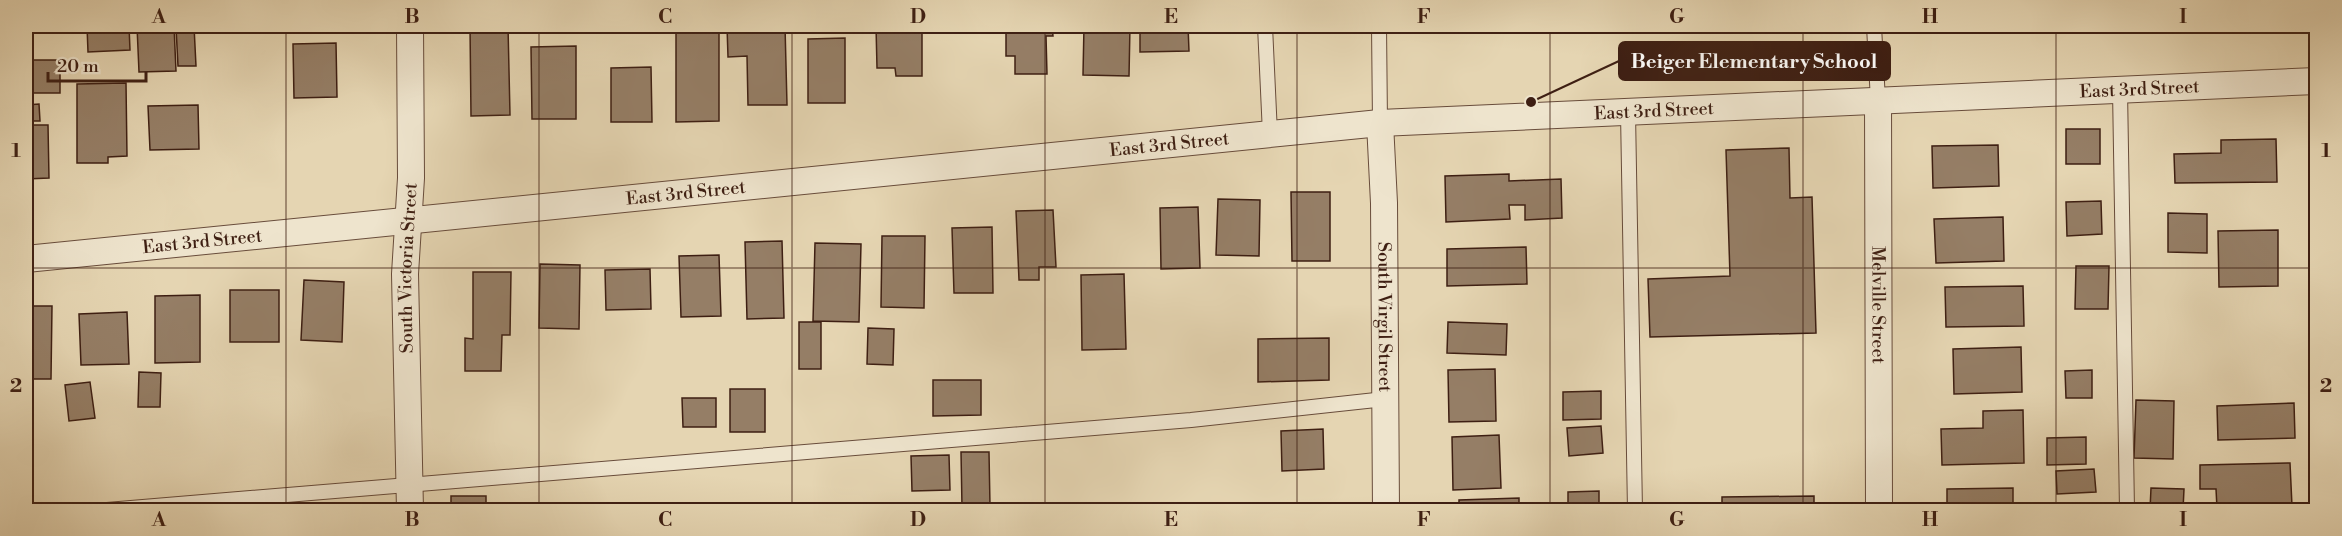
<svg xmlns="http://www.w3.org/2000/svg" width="2342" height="536" font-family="'Libre Bodoni',serif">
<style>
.building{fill:#957e66;stroke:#3e1f13;stroke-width:1.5}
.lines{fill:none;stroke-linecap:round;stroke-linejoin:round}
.service-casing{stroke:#684c3b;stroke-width:16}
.minor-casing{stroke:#684c3b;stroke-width:28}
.service{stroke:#eee4cd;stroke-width:14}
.minor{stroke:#eee4cd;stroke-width:26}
.grid{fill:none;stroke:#3e1f13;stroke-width:1.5;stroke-opacity:0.55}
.labels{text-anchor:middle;stroke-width:4.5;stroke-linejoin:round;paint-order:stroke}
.street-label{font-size:18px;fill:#3e1f13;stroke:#eee4cd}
.leader{fill:none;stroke:#3e1f13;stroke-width:2}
.callout-dot{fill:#3e1f13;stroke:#eee4cd;stroke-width:2}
.callout{fill:#3e1f13;stroke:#3e1f13;stroke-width:2}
.callout-label{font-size:20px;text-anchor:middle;font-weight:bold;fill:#fff}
.neatline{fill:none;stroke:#3e1f13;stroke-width:2}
.grid-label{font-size:20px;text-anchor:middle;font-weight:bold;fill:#3e1f13}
</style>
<rect width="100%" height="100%" fill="#e5d5b2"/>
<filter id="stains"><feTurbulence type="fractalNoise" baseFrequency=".00333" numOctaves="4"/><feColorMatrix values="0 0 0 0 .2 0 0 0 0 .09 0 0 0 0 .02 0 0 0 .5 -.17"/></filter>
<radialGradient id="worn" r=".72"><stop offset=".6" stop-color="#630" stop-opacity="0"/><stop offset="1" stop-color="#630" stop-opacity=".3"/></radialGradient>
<path class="building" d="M87 26H129L130 50 88 52Z
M137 26H174L176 71 139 72Z
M194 26 196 66H178L176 27Z
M290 26H344L290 28Z
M470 26H508L510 115 471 116Z
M668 26H719V121L676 122V32H668Z
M727 26H785L787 105H748L747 56 728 57Z
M876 26H922V76H896L895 68H877Z
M1006 26H1052L1053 36H1046L1047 74H1015V56H1006Z
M1084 26H1130L1129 76 1083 75Z
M1140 26H1188L1189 51 1140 52Z
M845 38V103H808V39Z
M336 43 337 97 294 98 293 44Z
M576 46V119H532L531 47Z
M29 60H60V93H29Z
M651 67 652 122H611V68Z
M126 83 127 156 108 157V163H77V84Z
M39 104 40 121H26V105Z
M198 105 199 149 150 150 148 106Z
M26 125H48L49 178 26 179Z
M2066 129H2100V164H2066Z
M2276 139 2277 182 2175 183 2174 154 2221 153V140Z
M1998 145 1999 186 1933 188 1932 146Z
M1789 148 1790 198 1812 197 1816 333 1650 337 1648 279 1730 276 1726 150Z
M1509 174V181L1561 179 1562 218 1525 220V205H1509L1510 219 1446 222 1445 176Z
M1291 192H1330V261H1292Z
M1218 199 1260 200 1259 256 1216 255Z
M2101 201 2102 234 2067 236 2066 202Z
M1198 207 1200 268 1161 269 1160 208Z
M1053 210 1056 267H1039V280H1019L1016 211Z
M2168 213 2207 214V253L2168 252Z
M2003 217 2004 261 1936 263 1934 219Z
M992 227 993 293H954L952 228Z
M2278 230V286L2219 287 2218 231Z
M882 236H925L924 308 881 307Z
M782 241 784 318 747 319 745 242Z
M815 243 861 244 859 322 813 321Z
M1526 247 1527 284 1447 286V249Z
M719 255 721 316 681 317 679 256Z
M540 264 580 265 579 329 539 328Z
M2076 266H2109L2108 309H2075Z
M650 269 651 309 606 310 605 270Z
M473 272H511L510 335H502L501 371H465V338L473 339Z
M1124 274 1126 349 1082 350 1081 275Z
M304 280 344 282 342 342 301 340Z
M2023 286 2024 326 1946 327 1945 287Z
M230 290H279V342H230Z
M200 295V362L155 363V296Z
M26 306H52L51 379H26Z
M127 312 129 364 81 365 79 314Z
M799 322H821V369H799Z
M1448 322 1507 324 1506 355 1447 353Z
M868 328 894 329 893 365 867 364Z
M1329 338V380L1258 382V339Z
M2021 347 2022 392 1954 394 1953 349Z
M1495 369 1496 421 1449 422 1448 370Z
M2092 370V398H2066L2065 371Z
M139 372 161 373 160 407H138Z
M933 380H981V415L933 416Z
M90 382 95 418 69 421 65 385Z
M730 389H765V432H730Z
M1601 391V419L1563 420V392Z
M682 398H716V427H683Z
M2136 400 2174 401 2173 459 2134 458Z
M2294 403 2295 438 2218 440 2217 406Z
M2023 410 2024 463 1942 465 1941 429 1983 428V411Z
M1601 426 1603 453 1569 456 1567 428Z
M1323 429 1324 469 1282 471 1281 431Z
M1499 435 1501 488 1453 490 1452 437Z
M2086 437V464L2047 465V438Z
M961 452H989L990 506 962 507Z
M949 455 950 490 912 491 911 456Z
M2290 463 2292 506 2217 508 2216 489H2200V465Z
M2094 469 2096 492 2057 494 2056 471Z
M2013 488V508H2023V510H1947V489Z
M2151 488 2184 489 2183 510H2150Z
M1599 491V510H1568V492Z
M451 496H486V510H451Z
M1814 496V510H1722V497Z
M1519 498V510H1459V500Z"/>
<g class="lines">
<defs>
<path id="service" d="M1265 26 1270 134
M1379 26 1380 123
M1874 26 1878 101
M2120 90 2127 510
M1628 113 1635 510
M107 510 1191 420 1385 399"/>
<g id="minor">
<path id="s1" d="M1878 101 1879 510"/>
<path id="s2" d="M1380 123 1384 203 1386 510"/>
<path id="s3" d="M26 259 1380 123 2316 81"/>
<path id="s4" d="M410 510 405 274 411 178 410 26"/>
</g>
</defs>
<use href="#service" class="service-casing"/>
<use href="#minor" class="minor-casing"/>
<use href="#service" class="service"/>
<use href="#minor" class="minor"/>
</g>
<path class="grid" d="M286 26V510M539 26V510M792 26V510M1045 26V510M1297 26V510M1550 26V510M1803 26V510M2056 26V510M26 268H2316"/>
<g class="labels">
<g class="street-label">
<text dy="6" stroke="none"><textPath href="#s3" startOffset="2121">East 3rd Street</textPath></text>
<text dy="6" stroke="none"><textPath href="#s3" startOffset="1635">East 3rd Street</textPath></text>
<text dy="6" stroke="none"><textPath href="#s3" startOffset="1149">East 3rd Street</textPath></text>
<text dy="6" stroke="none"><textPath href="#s3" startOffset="663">East 3rd Street</textPath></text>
<text dy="6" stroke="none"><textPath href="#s3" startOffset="177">East 3rd Street</textPath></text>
<text dy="6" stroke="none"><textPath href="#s4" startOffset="242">South Victoria Street</textPath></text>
<text dy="6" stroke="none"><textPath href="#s1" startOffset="204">Melville Street</textPath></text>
<text dy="6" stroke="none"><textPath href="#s2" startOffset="194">South Virgil Street</textPath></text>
</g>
</g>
<path class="leader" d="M1531 102L1619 61"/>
<circle class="callout-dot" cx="1531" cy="102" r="6"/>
<rect class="callout" x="1619" y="42" width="271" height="38" rx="6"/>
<g class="callout-label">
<text x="1754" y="68">Beiger Elementary School</text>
</g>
<rect width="2342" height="536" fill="none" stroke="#e5d5b2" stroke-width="66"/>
<path d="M48 72v9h98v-9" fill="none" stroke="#3e1f13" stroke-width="3"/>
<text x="57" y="72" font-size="18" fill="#3e1f13" stroke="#eee4cd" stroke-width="4.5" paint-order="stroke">20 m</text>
<rect x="33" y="33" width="2276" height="470" class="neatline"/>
<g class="grid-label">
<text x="159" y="23">A</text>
<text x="412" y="23">B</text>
<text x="665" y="23">C</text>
<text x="918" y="23">D</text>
<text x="1171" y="23">E</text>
<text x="1424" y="23">F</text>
<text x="1677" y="23">G</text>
<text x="1930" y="23">H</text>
<text x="2183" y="23">I</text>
<text x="16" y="157">1</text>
<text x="2326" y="157">1</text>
<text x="16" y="392">2</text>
<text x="2326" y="392">2</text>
<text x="159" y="526">A</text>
<text x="412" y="526">B</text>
<text x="665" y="526">C</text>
<text x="918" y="526">D</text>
<text x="1171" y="526">E</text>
<text x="1424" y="526">F</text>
<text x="1677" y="526">G</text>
<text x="1930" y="526">H</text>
<text x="2183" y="526">I</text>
</g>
<rect width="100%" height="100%" filter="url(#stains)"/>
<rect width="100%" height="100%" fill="url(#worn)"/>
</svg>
